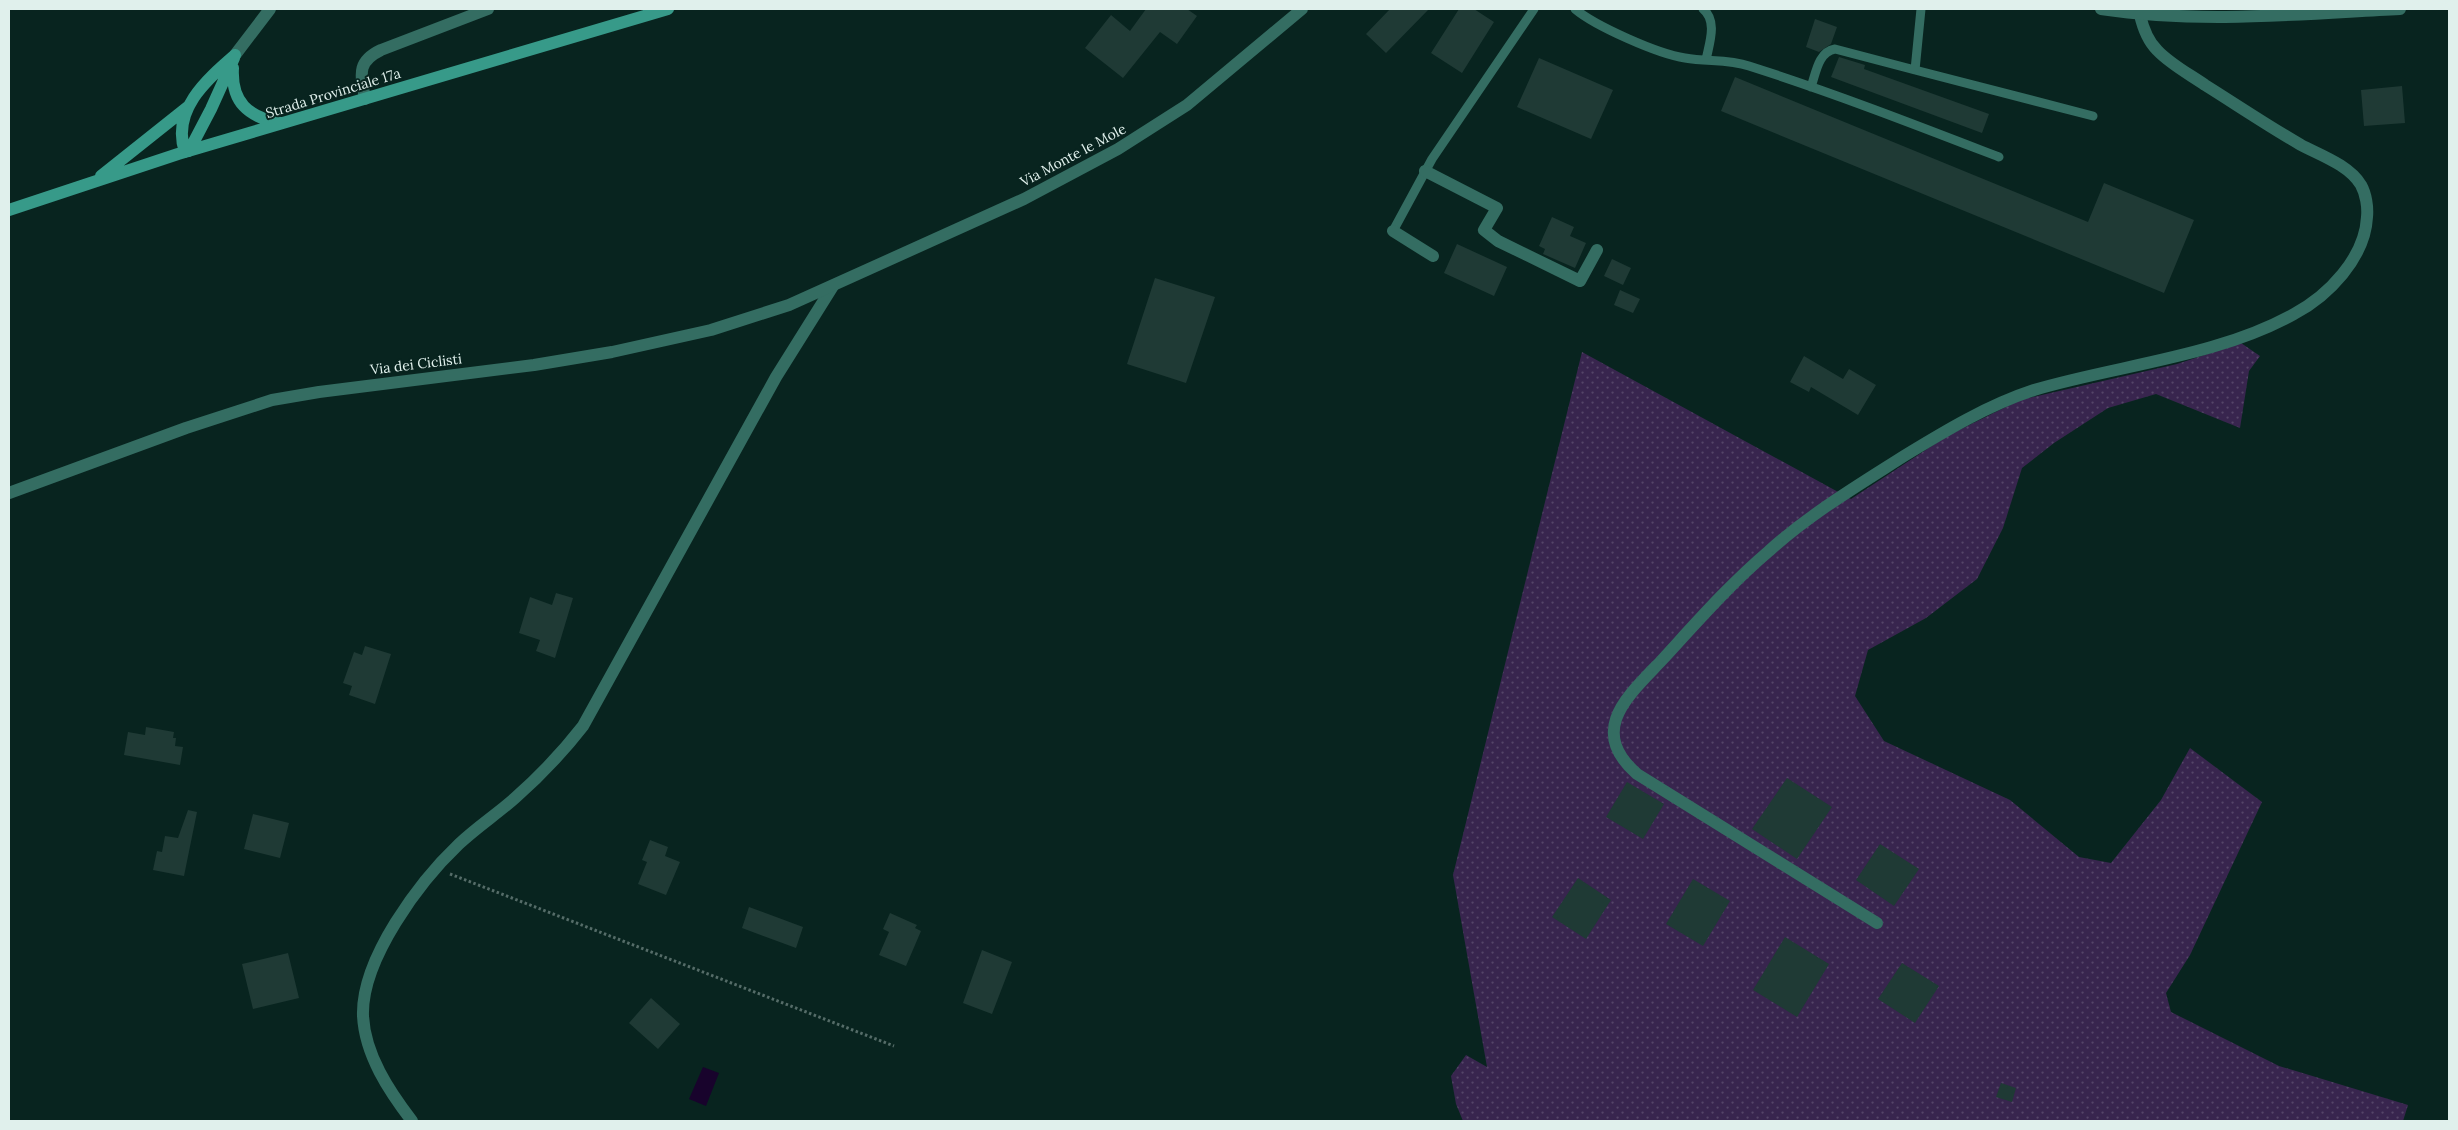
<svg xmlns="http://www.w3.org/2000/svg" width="2458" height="1130" font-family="Lora,serif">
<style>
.grass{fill:url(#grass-dots)}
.water{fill:#18032c}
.building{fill:#1f3a35}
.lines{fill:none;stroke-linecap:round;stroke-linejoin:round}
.path{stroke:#556c68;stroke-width:3;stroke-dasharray:2.5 2.5;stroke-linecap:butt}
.service{stroke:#346d62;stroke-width:9}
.minor{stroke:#346d62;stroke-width:12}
.tertiary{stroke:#346d62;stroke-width:12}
.secondary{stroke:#379a89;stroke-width:12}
.labels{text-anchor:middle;stroke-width:4;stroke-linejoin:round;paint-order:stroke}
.street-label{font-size:14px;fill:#e0f0ec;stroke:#08241f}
</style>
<defs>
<pattern id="grass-dots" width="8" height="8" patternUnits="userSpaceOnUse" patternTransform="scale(1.25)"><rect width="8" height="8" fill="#38254e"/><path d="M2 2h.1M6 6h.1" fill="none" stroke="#544568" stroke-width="1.8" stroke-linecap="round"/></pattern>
</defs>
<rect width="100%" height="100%" fill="#08241f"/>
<path class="grass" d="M2241 343 2260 356 2249 371 2240 428 2156 394 2108 408 2054 443 2022 468 2003 528 1977 579 1926 618 1868 650 1855 696 1884 741 2010 800 2079 857 2111 863 2161 800 2190 748 2262 802 2190 955 2166 993 2171 1012 2279 1066 2408 1105 2403 1121H1463L1456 1104 1451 1076 1466 1055 1487 1067 1453 875 1582 352 1851 499 1947 436 2020 400 2177 364Z"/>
<path class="water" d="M703 1067 719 1073 706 1106 689 1099Z"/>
<path class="building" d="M1146 9H1187L1197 16 1177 44 1160 32 1123 78 1085 48 1111 15 1130 31Z
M1390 9H1429L1386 53 1366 34Z
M1459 9H1474L1494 22 1462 73 1431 53Z
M1815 19 1837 27 1831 44 1819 52 1806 47Z
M1839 57 1865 65 1864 69 1989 114 1982 133 1831 77Z
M1539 58 1613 90 1591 139 1517 107Z
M1735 77 2088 222 2104 183 2194 220 2164 293 1721 111Z
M2402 86 2405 123 2364 126 2361 90Z
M1552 217 1574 227 1570 236 1586 243 1575 268 1543 254 1545 249 1539 246Z
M1457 244 1507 267 1494 296 1444 273Z
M1612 259 1631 268 1623 285 1604 276Z
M1155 278 1215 297 1186 383 1127 364Z
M1620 290 1640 299 1633 313 1614 305Z
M1804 356 1843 379 1849 369 1876 385 1858 415 1811 387 1809 392 1790 382Z
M556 593 573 598 555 658 536 651 540 640 519 633 530 597 552 605Z
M365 646 391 654 375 704 349 695 352 686 343 683 354 652 362 655Z
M146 727 174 732 173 738H176L175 746 183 747 180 765 124 755 128 732 145 735Z
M1787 778 1832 807 1797 859 1752 829Z
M1627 782 1664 804 1643 839 1606 817Z
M188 810 197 812 184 876 153 870 157 851 162 852 165 836 178 838Z
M253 814 289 823 280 858 244 849Z
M650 840 668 847 665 856 680 862 666 895 638 884 647 862 642 860Z
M1880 844 1919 869 1894 906 1856 880Z
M1578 878 1611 900 1586 939 1552 917Z
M1693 879 1730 901 1703 946 1666 924Z
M749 907 803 927 796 948 742 928Z
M890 913 917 925 915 928 921 931 906 966 879 955 889 932 883 929Z
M1785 937 1829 964 1797 1017 1753 990Z
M982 950 1012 962 992 1014 963 1003Z
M288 953 299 998 253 1009 242 964Z
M1902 963 1939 986 1915 1023 1878 999Z
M651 998 680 1024 658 1049 629 1023Z
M2001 1083 2016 1088 2012 1102 1996 1097Z"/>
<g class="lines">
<path class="path" d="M450 874 894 1046"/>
<path class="service" d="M1575 9C1595 26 1658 54 1685 58 1707 62 1728 59 1749 66 1834 93 1916 125 1999 157
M1703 9C1718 21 1709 44 1706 60
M1921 9 1915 70 2093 116
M1811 87C1816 73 1818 52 1835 49L1915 70
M1393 231 1432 159 1534 9"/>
<path class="minor" d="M235 55 270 9
M365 99C361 75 356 62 381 50L488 9
M1425 171 1497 208 1484 230 1498 241 1580 281 1597 250
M1393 231 1433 256
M1877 923 1637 774C1587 730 1628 696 1662 660 1696 623 1730 584 1769 551 1810 514 1857 486 1904 456 1945 431 1988 405 2034 390 2118 365 2217 357 2294 314 2328 296 2365 258 2367 217 2368 207 2366 194 2361 185 2349 165 2320 155 2301 145 2268 126 2237 105 2205 85 2189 74 2170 64 2157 50 2147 40 2143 28 2140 15
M412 1121C389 1091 365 1055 363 1016 361 959 420 881 459 844 477 827 497 814 515 798 540 776 562 753 583 726L776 377 833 286"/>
<path class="tertiary" d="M2101 9C2200 24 2300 14 2400 9
M9 493 186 428 272 400 319 392 534 365 612 352 711 330 789 305 1024 199 1118 149 1187 105 1302 9"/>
<path class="secondary" d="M233 68C231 102 248 117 280 123
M189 151 211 109 234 58
M185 152C171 111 206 80 235 55
M101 176 189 106
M9 210 178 154 668 9"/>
</g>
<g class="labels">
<g class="street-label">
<text transform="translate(333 93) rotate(-17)" y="5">Strada Provinciale 17a</text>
<text transform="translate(1073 155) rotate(-28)" y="5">Via Monte le Mole</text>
<text transform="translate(416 364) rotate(-7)" y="5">Via dei Ciclisti</text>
</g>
</g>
<rect width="2458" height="1130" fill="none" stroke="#e0f0ec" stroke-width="20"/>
</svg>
